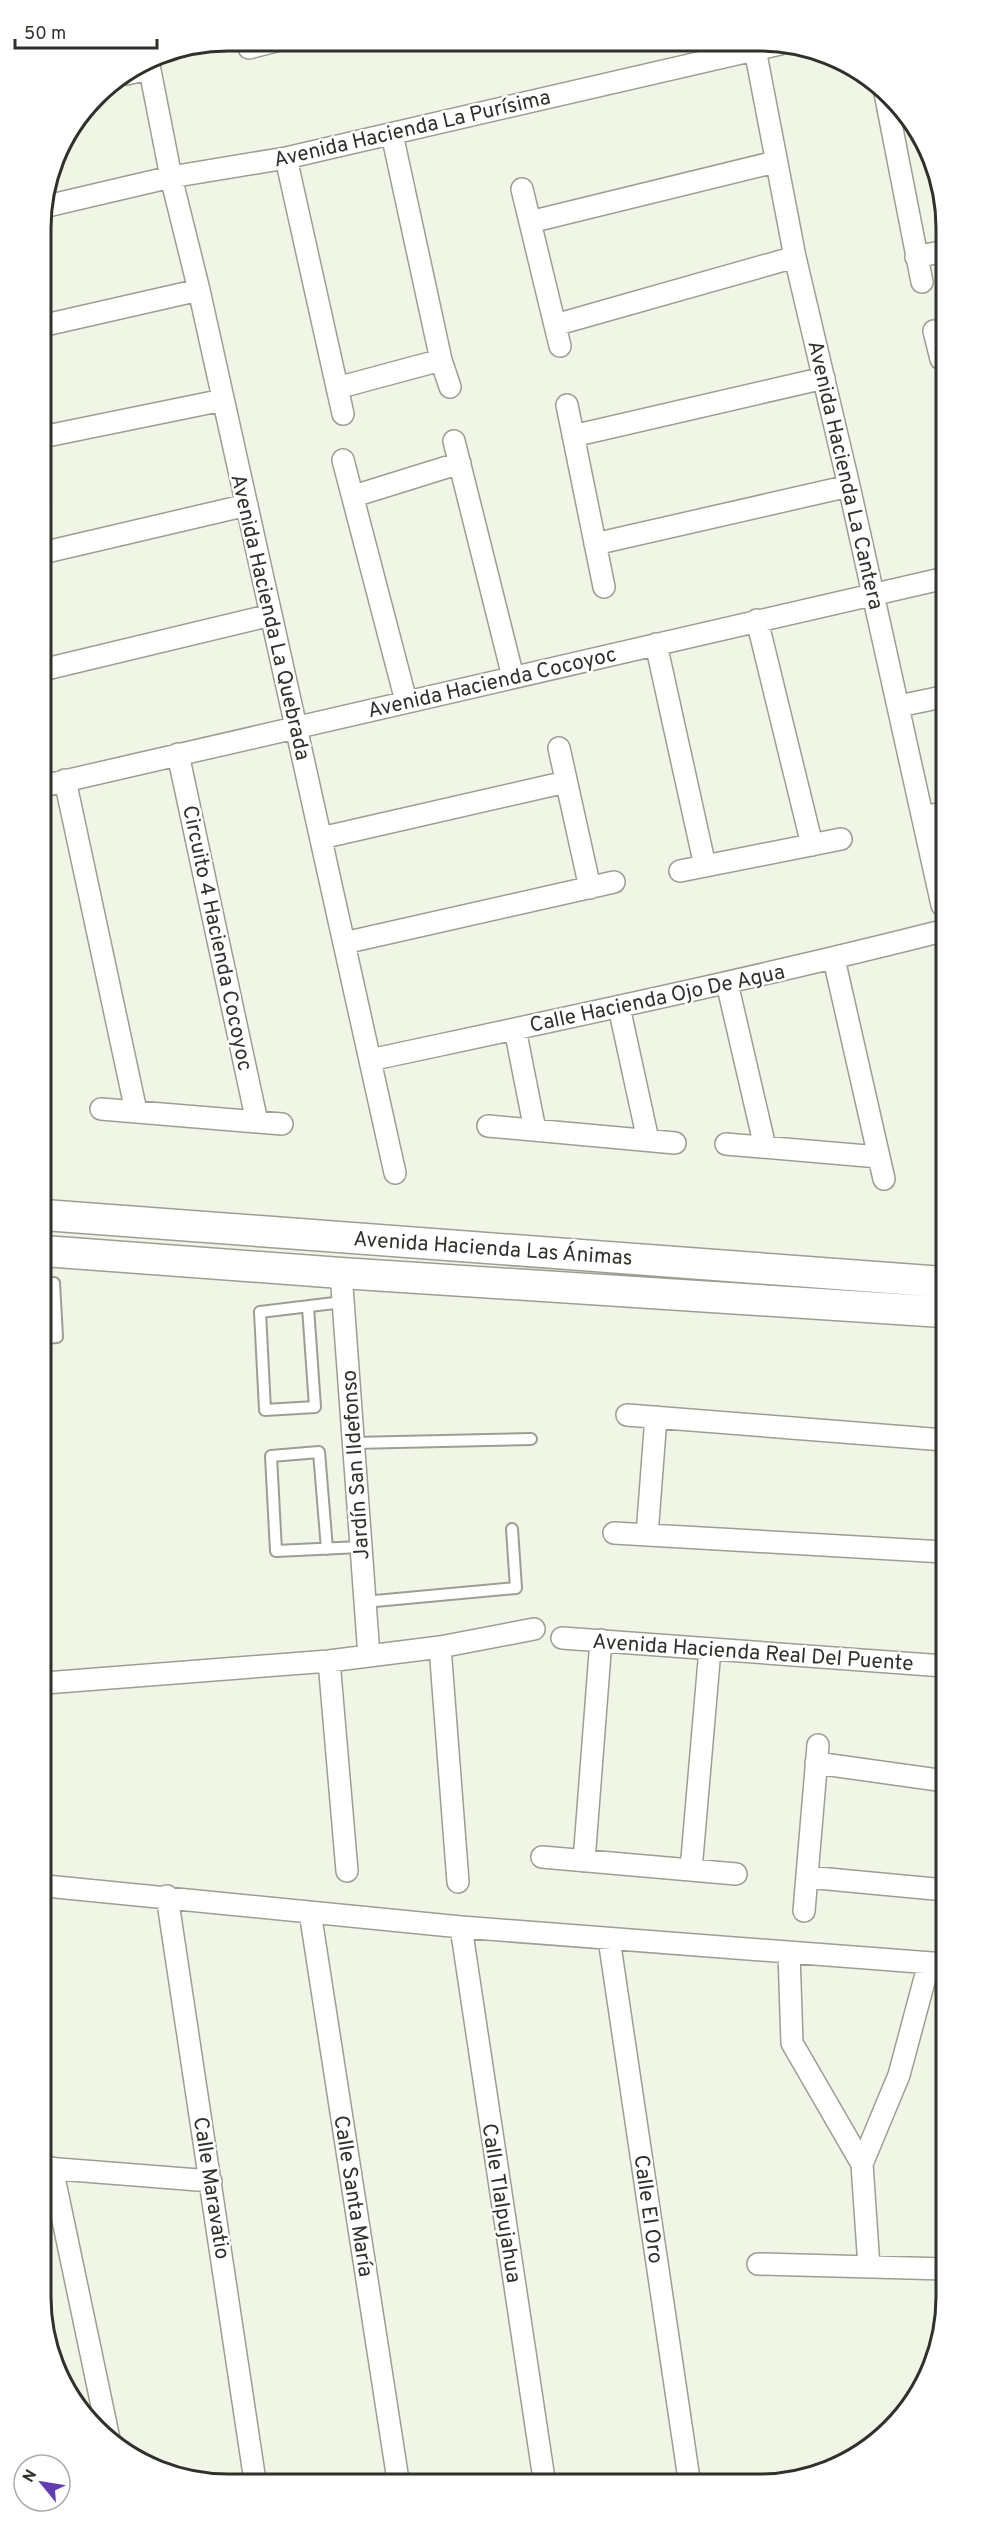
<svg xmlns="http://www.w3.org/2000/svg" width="987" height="2525" font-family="Overpass,sans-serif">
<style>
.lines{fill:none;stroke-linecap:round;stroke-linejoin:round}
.lane-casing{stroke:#9b9f91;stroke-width:14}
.street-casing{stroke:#9b9f91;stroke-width:24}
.secondary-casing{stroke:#9b9f91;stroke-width:33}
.lane{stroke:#fff;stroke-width:10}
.street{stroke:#fff;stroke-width:21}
.secondary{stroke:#fff;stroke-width:30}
.labels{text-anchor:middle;stroke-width:5;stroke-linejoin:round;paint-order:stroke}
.street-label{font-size:21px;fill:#2f312b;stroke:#fff}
.rim{fill:none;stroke:#2f312b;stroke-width:3}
</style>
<rect width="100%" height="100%" fill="#f0f5e5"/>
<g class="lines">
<defs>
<path id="lane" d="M44 1284 54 1283 57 1337 44 1338
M308 1307 315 1407 265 1410 260 1312 343 1302
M353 1443 531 1439
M327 1549 319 1452 271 1456 276 1551 360 1547
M364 1602 516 1588 512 1529"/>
<path id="street" d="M754 44 795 257 849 486 942 905
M249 48 276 41
M148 60 171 177 199 290 395 1173
M126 74 149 69
M884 88 922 282
M392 134 441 360 450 387
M286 158 343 414
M522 189 560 346
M43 207 171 177 286 158 780 44
M530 222 775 162
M916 257 940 252
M555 325 795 257
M41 326 199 290
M934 331 941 359
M337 388 441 360
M567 405 604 587
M573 436 824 378
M42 437 223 400
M454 441 513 677
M343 460 406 701
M354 496 460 463
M595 544 849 486
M42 553 247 505
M757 620 812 845
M656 644 705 866
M42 670 271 615
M899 706 942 697
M559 748 590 888
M178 754 257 1122
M65 780 136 1111
M43 786 941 579
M924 817 942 813
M321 838 566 782
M680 871 841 839
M344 943 614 882
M834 959 884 1179
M727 983 765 1147
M619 1007 648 1140
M515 1029 535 1130
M370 1060C561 1019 753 979 942 931
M101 1109 282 1124
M488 1126 675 1143
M726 1144 879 1157
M341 1273 369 1656
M627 1415 944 1440
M614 1533 944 1552
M647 1535 656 1417
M562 1638 944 1666
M440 1647 458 1882
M329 1661 347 1871
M45 1683 329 1661 440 1647 534 1629
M816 1763 945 1781
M542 1857 736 1874
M584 1861 601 1640
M691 1870 710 1649
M807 1877 945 1890
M46 1886 461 1927 945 1964
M167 1896 255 2481
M804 1911 818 1745
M310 1912 398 2480
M461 1927 544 2479
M609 1939 689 2479
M789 1953 792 2043 862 2164 869 2267
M862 2164 899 2075 929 1963
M46 2168 211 2181
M52 2168 109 2439
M758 2264 946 2269"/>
<path id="secondary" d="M44 1215 943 1282
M44 1251 341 1273 943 1312"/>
</defs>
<use href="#lane" class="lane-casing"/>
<use href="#street" class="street-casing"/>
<use href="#secondary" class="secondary-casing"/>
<use href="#lane" class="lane"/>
<use href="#street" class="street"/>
<use href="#secondary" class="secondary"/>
</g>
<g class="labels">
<g class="street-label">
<text transform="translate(412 128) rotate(-13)" y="7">Avenida Hacienda La Purísima</text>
<text transform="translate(846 475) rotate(77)" y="7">Avenida Hacienda La Cantera</text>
<text transform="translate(271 617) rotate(77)" y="7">Avenida Hacienda La Quebrada</text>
<text transform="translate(492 682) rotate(-13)" y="7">Avenida Hacienda Cocoyoc</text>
<text transform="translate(218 938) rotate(78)" y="7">Circuito 4 Hacienda Cocoyoc</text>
<text transform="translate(657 998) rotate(-12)" y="7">Calle Hacienda Ojo De Agua</text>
<text transform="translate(493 1248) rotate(4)" y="7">Avenida Hacienda Las Ánimas</text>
<text transform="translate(355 1465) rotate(-94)" y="7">Jardín San Ildefonso</text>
<text transform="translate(753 1652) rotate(4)" y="7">Avenida Hacienda Real Del Puente</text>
<text transform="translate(212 2188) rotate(81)" y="7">Calle Maravatio</text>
<text transform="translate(354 2196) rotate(81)" y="7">Calle Santa María</text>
<text transform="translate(502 2203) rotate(81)" y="7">Calle Tlalpujahua</text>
<text transform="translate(649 2209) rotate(82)" y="7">Calle El Oro</text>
</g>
</g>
<path d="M0 0H987V2525H0ZM228 51H759A177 177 0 0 1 936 228V2297A177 177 0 0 1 759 2474H228A177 177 0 0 1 51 2297V228A177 177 0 0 1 228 51Z" fill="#fff" fill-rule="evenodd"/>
<path class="rim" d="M228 51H759A177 177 0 0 1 936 228V2297A177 177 0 0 1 759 2474H228A177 177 0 0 1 51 2297V228A177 177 0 0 1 228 51Z"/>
<g transform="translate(42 2483) rotate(300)"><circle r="28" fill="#ffffff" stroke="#acadaa" stroke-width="1.5"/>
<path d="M0-4.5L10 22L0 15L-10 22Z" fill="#623ab2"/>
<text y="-9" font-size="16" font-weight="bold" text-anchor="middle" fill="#2f312b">N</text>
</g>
<path d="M15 39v9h142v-9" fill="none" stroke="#2f312b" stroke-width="3"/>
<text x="24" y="39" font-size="18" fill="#2f312b" stroke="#ffffff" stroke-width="4.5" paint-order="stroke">50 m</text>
</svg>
